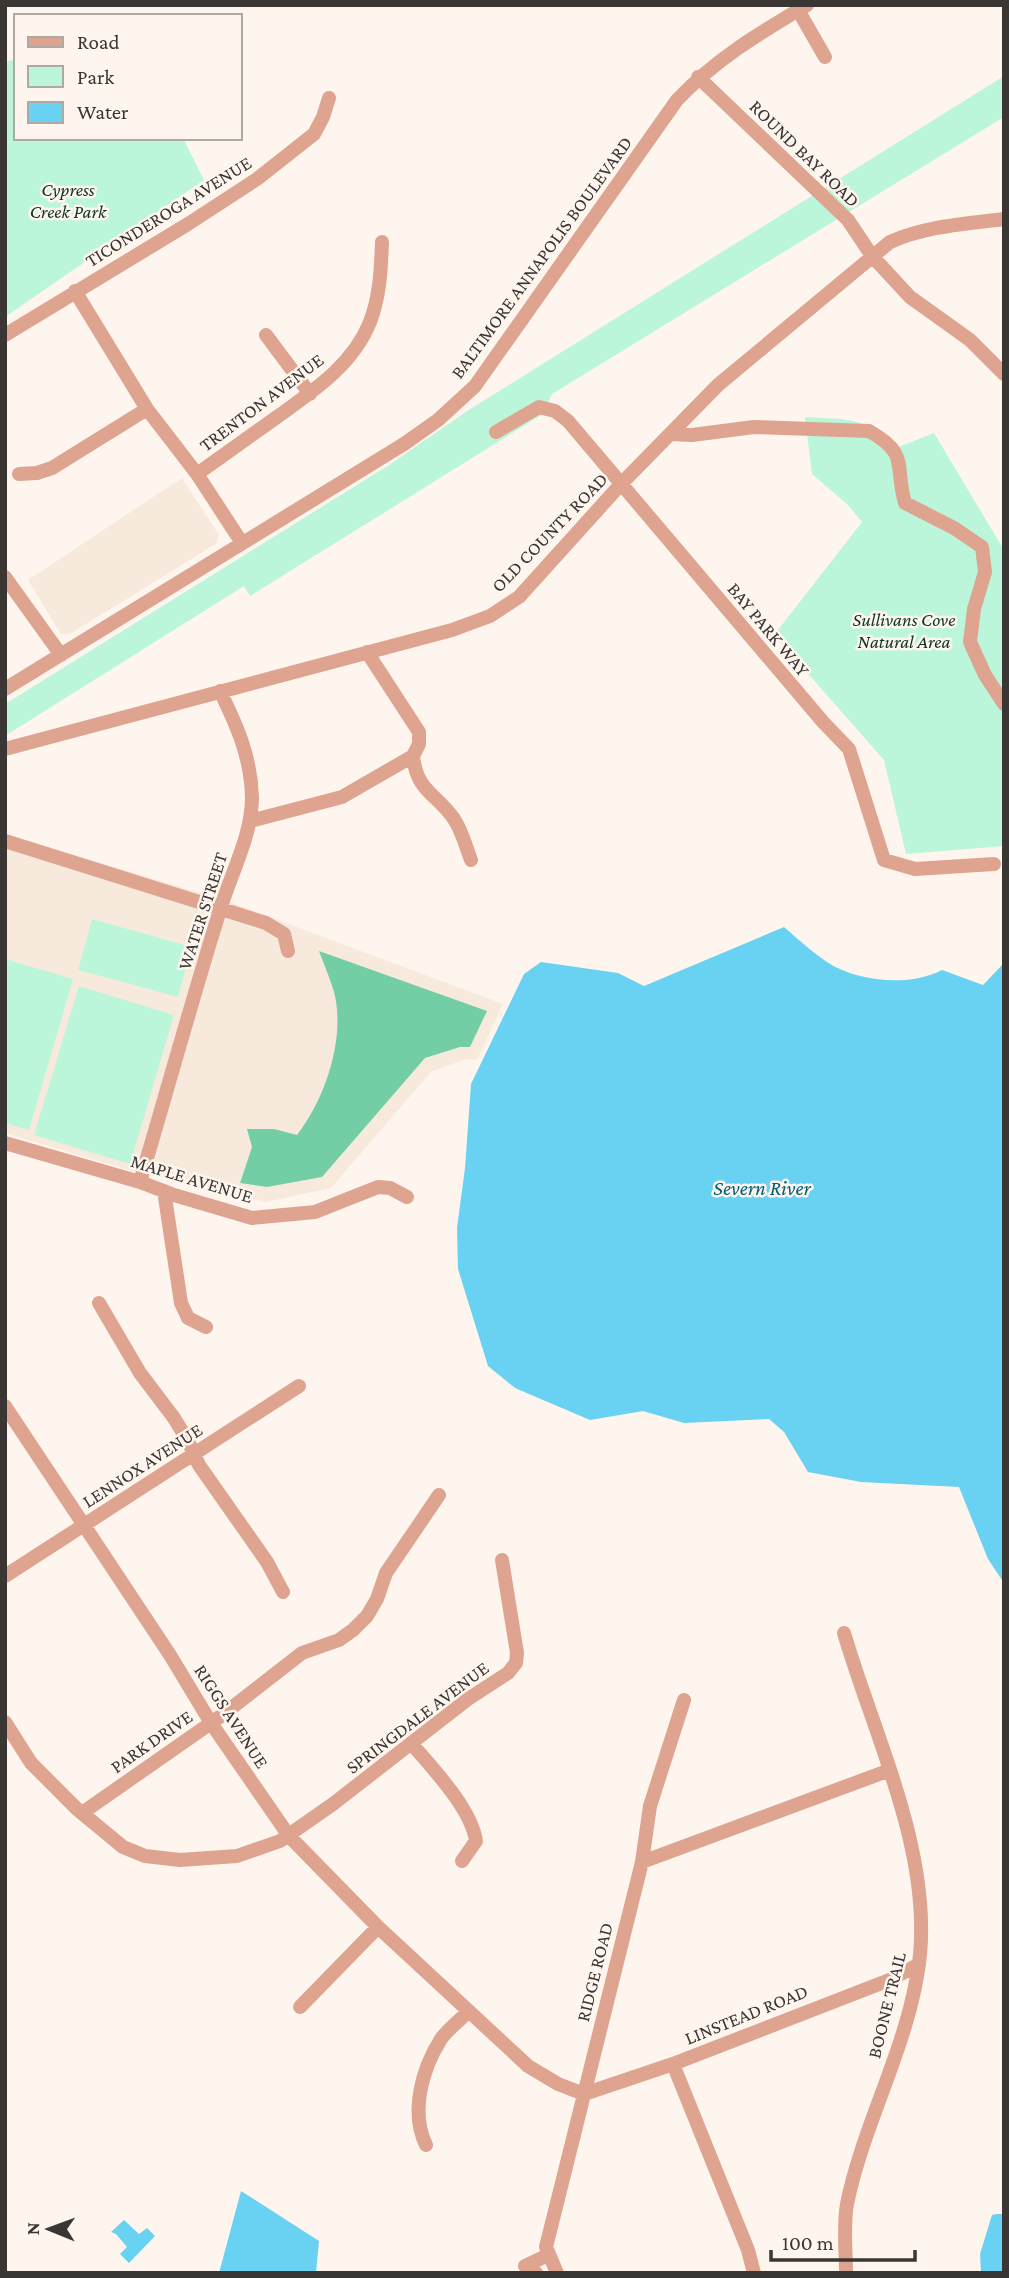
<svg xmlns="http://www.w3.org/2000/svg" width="1009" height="2278" font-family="'Crimson Pro',serif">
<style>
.built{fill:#f7eadc}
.green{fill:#bcf6da}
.forest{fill:#73cea5}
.water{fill:#69d1f1}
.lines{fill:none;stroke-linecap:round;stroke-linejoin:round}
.minor{stroke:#dea490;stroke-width:14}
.labels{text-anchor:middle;stroke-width:5;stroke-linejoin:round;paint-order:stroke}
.street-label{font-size:19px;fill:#393633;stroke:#fef6ee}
.park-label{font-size:19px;font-style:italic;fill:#0b3525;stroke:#fef6ee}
.water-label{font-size:21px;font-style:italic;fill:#005e73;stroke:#fef6ee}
</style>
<rect width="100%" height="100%" fill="#fef6ee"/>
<path class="built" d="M182 478 219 535 216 544 70 634H61L28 580Z
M5 834 227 901 503 1004 477 1060 466 1059 431 1072 331 1188 266 1202 132 1171 5 1133Z"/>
<path class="green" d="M16 59V138H183L204 180 5 317V62Z
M1004 76V117L552 394 543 414 250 596 244 586 5 736V704L389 465 467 411Z
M805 417C850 420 861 415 896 448L934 433 1004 550V846L906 854 884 760 774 635 862 522 848 505 812 474Z
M92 919 192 947 178 997 78 970Z
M5 959 73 979 29 1130 5 1123Z
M79 986 174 1015 130 1164 34 1135Z"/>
<path class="forest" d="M319 951 487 1011 470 1047H460L425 1058 322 1177 267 1187 240 1183 252 1147 247 1129H274L297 1135C325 1099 346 1038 334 992 330 978 324 965 319 951Z"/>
<path class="water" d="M784 927C798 939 812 952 827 962 857 982 910 987 942 970L983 985 1004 963V1583L988 1559 959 1487 861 1482 808 1472 784 1432 769 1419 684 1423 643 1411 590 1420 515 1388 488 1366 458 1269 457 1228 465 1168 471 1084 524 974 541 962 618 973 644 986Z
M241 2191 319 2241 316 2273H219Z
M996 2214H1004V2273H981L980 2254 992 2215Z
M124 2220 139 2234 147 2228 155 2236 129 2263 120 2254 127 2247 116 2234 111 2232Z"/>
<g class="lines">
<path class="minor" d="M798 10 825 57
M698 77 848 220 872 256 910 297 970 340 1004 374
M75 291 147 409 197 474 242 543
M5 335 188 224 257 179 314 134 323 117 329 98
M266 335 310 394
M496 432 539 407 555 411 568 421 823 722 849 749 884 860 915 869 994 864
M670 434 692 435 754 427 869 431C910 454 894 465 905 503L954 528 982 547 985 572 974 609 970 642 985 675 1004 704
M19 474 37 473 52 468 147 409
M197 474C224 455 250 436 277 417 313 391 353 365 370 322 380 296 381 269 382 242
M5 577 61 655
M5 689 404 444 438 420 475 386 677 100C716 59 758 34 807 5
M5 749 452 630 490 616 519 597 621 484 718 385 890 242C927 226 964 224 1004 219
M413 756C417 792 436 793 454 819 462 831 466 847 471 860
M250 821 342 797 413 756 419 744V732L367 652
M5 841 266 923 284 934 288 951
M5 1143 140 1182 174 1195 252 1218 315 1212 378 1187 390 1188 407 1197
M140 1182C167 1091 192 1000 220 910 231 873 252 836 252 797 251 757 237 726 220 691
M164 1191 181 1303 188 1318 206 1327
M99 1303 140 1373 174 1418 188 1441 199 1465 267 1562 283 1592
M5 1406 170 1655 211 1723 289 1836 378 1927 528 2066 558 2084 584 2094 673 2064 892 1979 919 1964
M5 1576 299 1386
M844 1633C874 1735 930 1847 920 1955 911 2042 864 2120 847 2204 843 2226 846 2251 846 2273
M5 1722 31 1763 77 1809 123 1847 145 1856 180 1860 237 1856 280 1841 333 1804 468 1699 508 1673 516 1663 517 1653 502 1560
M411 1743C433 1769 471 1808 476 1841L462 1861
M82 1813 221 1716 302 1653 339 1640 353 1630 367 1616 377 1599 386 1573 439 1495
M642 1862 890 1770
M300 2007 378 1927
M673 2064 748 2250 754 2273
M426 2145C410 2112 422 2069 441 2039 448 2029 460 2020 469 2011
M536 2273 525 2266 548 2255
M557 2273 546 2247 642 1862 650 1806 684 1700"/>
</g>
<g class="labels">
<g class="street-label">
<text transform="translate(805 153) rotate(44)" y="7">ROUND BAY ROAD</text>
<text transform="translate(168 211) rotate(-32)" y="7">TICONDEROGA AVENUE</text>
<text transform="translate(541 257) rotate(-54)" y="7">BALTIMORE ANNAPOLIS BOULEVARD</text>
<text transform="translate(261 402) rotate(-37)" y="7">TRENTON AVENUE</text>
<text transform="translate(549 532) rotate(-46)" y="7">OLD COUNTY ROAD</text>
<text transform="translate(769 629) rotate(50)" y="7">BAY PARK WAY</text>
<text transform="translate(202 911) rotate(-72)" y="7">WATER STREET</text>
<text transform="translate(192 1178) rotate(17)" y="7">MAPLE AVENUE</text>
<text transform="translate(142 1465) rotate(-33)" y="7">LENNOX AVENUE</text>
<text transform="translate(232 1716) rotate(57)" y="7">RIGGS AVENUE</text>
<text transform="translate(417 1717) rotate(-37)" y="7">SPRINGDALE AVENUE</text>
<text transform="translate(151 1741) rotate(-35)" y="7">PARK DRIVE</text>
<text transform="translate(594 1972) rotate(-76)" y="7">RIDGE ROAD</text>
<text transform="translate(886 2005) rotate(-76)" y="7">BOONE TRAIL</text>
<text transform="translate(746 2014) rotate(-22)" y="7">LINSTEAD ROAD</text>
</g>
<g class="park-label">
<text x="68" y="196">Cypress<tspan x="68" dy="22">Creek Park</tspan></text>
<text x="904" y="626">Sullivans Cove<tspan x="904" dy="22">Natural Area</tspan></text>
</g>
<g class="water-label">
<text x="762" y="1195">Severn River</text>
</g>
</g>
<rect width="1009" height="2278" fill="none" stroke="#393633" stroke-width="14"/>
<rect x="14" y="14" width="228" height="126" fill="#fef6ee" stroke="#afa9a3" stroke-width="2"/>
<rect x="28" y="37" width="35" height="10" fill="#dea490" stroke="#afa9a3" stroke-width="2"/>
<text x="77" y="49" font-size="21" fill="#393633">Road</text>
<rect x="28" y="66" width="35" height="21" fill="#bcf6da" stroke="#afa9a3" stroke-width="2"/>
<text x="77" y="84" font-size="21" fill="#393633">Park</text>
<rect x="28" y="102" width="35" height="21" fill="#69d1f1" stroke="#afa9a3" stroke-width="2"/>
<text x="77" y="119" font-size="21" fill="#393633">Water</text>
<g transform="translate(49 2229) rotate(271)" stroke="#fef6ee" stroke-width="5" paint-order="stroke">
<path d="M0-5L12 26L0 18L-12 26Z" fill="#393633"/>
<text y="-10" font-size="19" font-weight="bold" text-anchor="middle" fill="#393633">N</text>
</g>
<path d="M771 2250v10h144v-10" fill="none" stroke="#393633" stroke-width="3.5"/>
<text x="782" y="2250" font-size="21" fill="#393633" stroke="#fef6ee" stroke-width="5" paint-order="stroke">100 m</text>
</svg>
